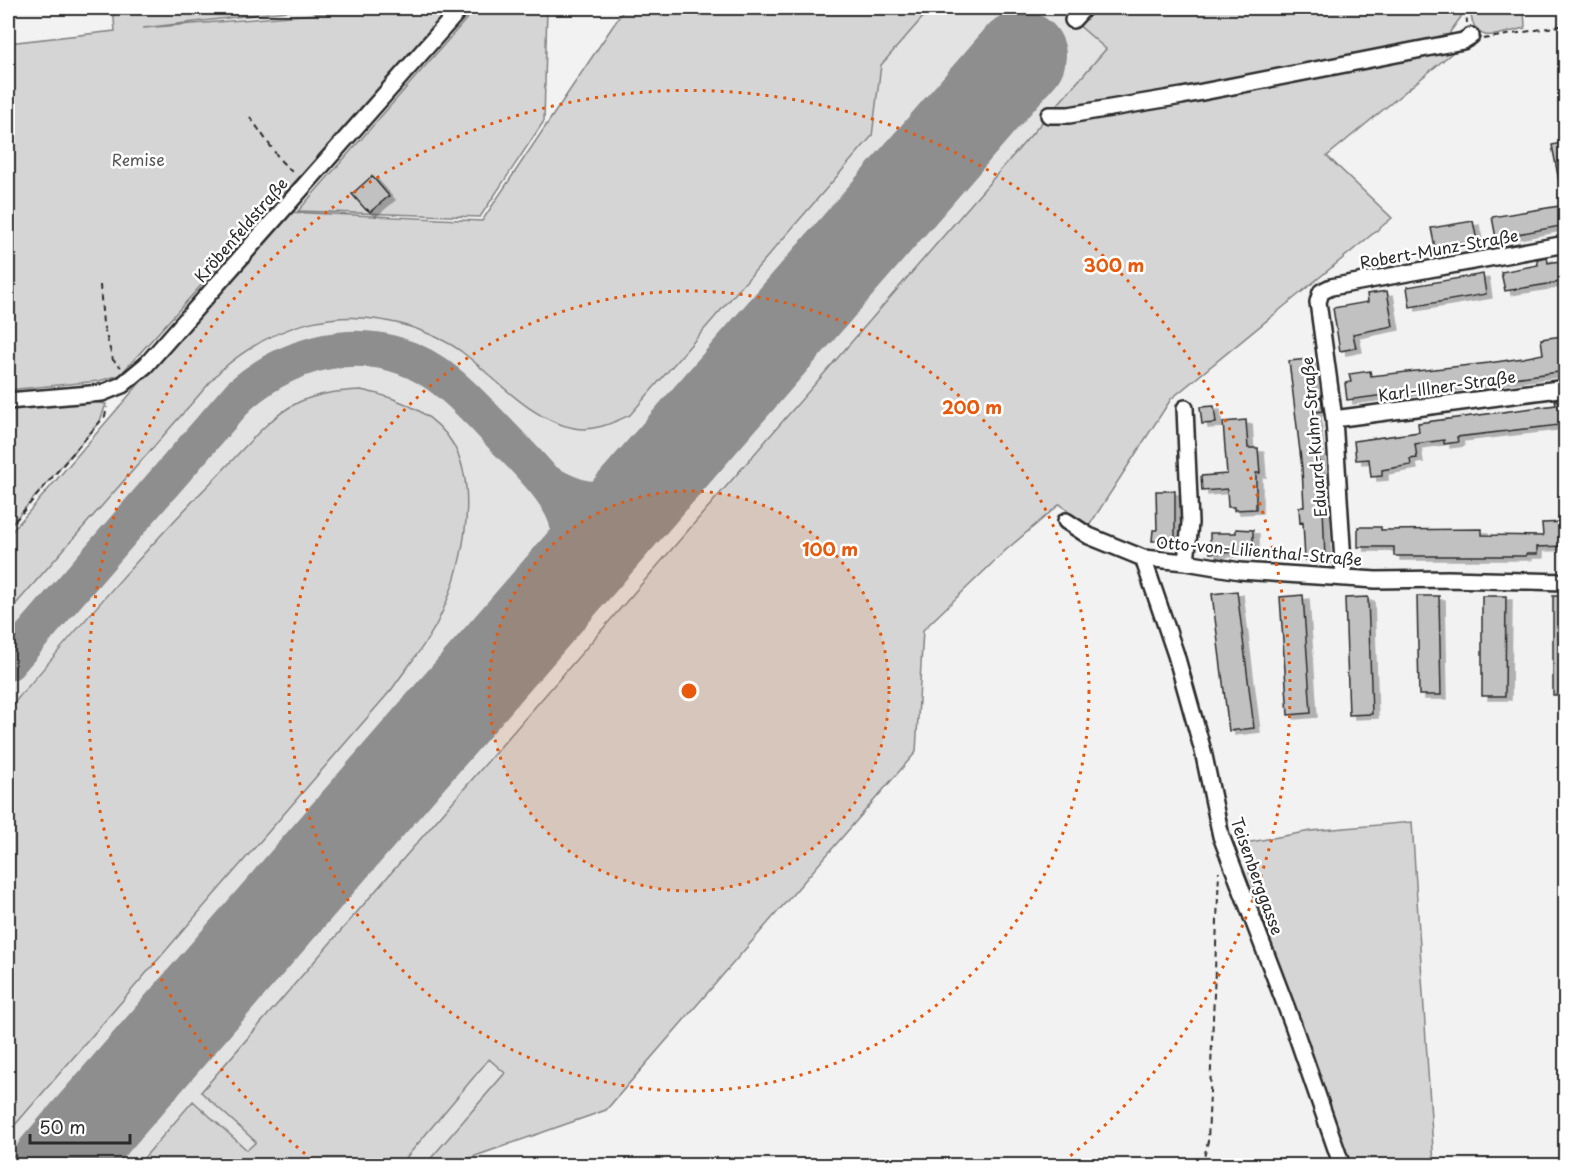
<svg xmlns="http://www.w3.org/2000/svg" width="1573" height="1173" font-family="'Playpen Sans',sans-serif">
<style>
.built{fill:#e3e3e3}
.green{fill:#d5d5d5;stroke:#808080;stroke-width:1.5}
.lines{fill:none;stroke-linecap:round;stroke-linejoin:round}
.taxiway{stroke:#8e8e8e;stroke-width:36}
.runway{stroke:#8e8e8e;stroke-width:90}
.building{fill:#c1c1c1;stroke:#2b2b2b;stroke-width:1.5;filter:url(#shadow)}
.minor-casing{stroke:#2b2b2b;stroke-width:20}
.path{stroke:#2b2b2b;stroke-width:2;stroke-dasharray:6 4.5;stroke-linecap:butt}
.minor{stroke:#fff;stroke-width:15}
.ring{fill:none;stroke:#e8590c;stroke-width:3;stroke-dasharray:3 6}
.labels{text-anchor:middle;stroke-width:5;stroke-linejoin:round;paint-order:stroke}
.park-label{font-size:16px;fill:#565656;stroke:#fff}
.street-label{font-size:16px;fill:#2b2b2b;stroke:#fff}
.centre{fill:#e8590c;stroke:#fff;stroke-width:3}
.ring-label{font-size:18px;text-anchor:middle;font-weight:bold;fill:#e8590c;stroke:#fff;stroke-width:5;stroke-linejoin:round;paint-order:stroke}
</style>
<defs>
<filter id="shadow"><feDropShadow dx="6" dy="4" stdDeviation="0" flood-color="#0004"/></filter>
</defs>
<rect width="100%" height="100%" fill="#f2f2f2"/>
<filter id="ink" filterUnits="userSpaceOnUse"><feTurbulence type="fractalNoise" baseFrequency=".0167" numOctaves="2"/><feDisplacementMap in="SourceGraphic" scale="12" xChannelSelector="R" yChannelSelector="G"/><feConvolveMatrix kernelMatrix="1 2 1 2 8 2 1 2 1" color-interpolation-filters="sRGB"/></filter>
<g filter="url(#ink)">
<path class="built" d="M625 8H1460L1461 17 1450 32 1452 53 1327 157 1392 218 1171 399 1087 529 1060 504 1006 550 923 630 916 752 606 1110 464 1160 459 1165 8 1166V536L287 212 482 221Z"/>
<path class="green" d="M113 8H313L143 28 389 8H452L120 375 99 381 8 390V43L115 31Z
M476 8H547L544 121 480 217 298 211Z
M625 8H931L881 65 872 136 630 415C612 423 594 432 574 428 530 420 496 378 462 352 448 341 430 334 414 328 342 304 276 322 220 371L8 613V536L287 212 482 221Z
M1089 8H1460L1461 17 1450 32 1451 40 1187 90 1053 110 1106 49 1076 23Z
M1470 8H1524L1525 28C1497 34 1473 48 1470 8Z
M1451 48 1452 53 1327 156 1392 218 1171 399 1087 529 1060 504 1006 550 923 630 916 752 606 1110 464 1160 459 1165H425L505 1073 489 1059 400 1165 137 1166 193 1101 247 1150 256 1142 201 1092 1044 120Z
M361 390C396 397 434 412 453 444 481 493 461 574 438 621 427 644 406 668 392 689L8 1133V710C77 629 146 548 221 472 245 448 268 417 299 402 319 393 340 391 361 390Z
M80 400 106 404 100 421 8 528V407Z
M1412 822 1434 1165H1349L1287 993 1240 844 1311 831Z"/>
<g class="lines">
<path class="taxiway" d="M543 480C590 507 603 503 652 481
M8 663 239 396C297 344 383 329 447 382 467 398 484 417 502 436 523 458 564 496 568 526 571 544 567 563 565 581"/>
<path class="runway" d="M57 1166 1021 56"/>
</g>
<path class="building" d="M1566 142V186H1560L1552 145Z
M372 176 389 196 370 212 367 209 366 210 352 194Z
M1566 205V225L1496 238 1492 217Z
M1473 221 1477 241 1435 248 1431 228Z
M1547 257 1548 263 1566 260V281L1505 291 1501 272 1538 265 1537 259Z
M1483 274 1486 294 1410 307 1407 287Z
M1387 291 1393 326 1353 334 1356 348 1340 351 1333 308 1368 302 1367 294Z
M1562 336 1564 353H1566V371L1347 400 1345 383 1351 382 1349 374 1370 371 1371 376 1489 363 1523 358 1543 354 1541 339Z
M1309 359 1314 398 1321 397 1323 411 1315 412 1323 506 1325 560H1305L1303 522 1300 523 1299 507H1304L1302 468 1289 361Z
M1565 398 1566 427 1559 428V425L1457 437 1458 442 1444 444V440L1415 444 1417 458 1410 459 1411 465 1382 470V476L1371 477 1369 459 1356 460 1354 441 1419 432 1418 423 1556 405 1555 399Z
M1214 406 1216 423 1202 424 1200 407Z
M1246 420 1248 448H1258L1260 473H1256V509L1234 510V507H1228L1227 489 1202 491 1201 476 1227 474 1223 422Z
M1156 491H1175V541H1152L1153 530H1157Z
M1566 522V546L1537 547V554H1526V556H1394V547H1358V527H1381V530L1482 529V535L1543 536 1542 523Z
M1236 529 1253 530V552L1210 553V533H1236Z
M1237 591 1254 728 1229 731 1212 594Z
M1303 595 1311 713 1288 715 1280 597Z
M1417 596H1439L1441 695H1419Z
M1482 596H1506L1505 696H1482Z
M1553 596H1566V695H1553Z
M1368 597 1372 714 1349 715 1345 598Z"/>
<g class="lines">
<defs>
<path id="minor" d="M1073 20 1084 8
M1049 115H1069L1182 96 1463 41 1471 36
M8 401 102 393 122 385 146 365 461 8
M1185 408 1190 523 1186 562
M1334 419 1566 388
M1066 521 1089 536 1143 558 1186 562 1240 571 1376 580 1448 579 1566 582
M1143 558 1176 655 1203 751 1221 836 1292 1022 1342 1166
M1344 578 1334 419 1318 302 1321 292 1331 287 1566 244"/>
</defs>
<use href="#minor" class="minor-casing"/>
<path class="path" d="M1466 8 1467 23
M1483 39 1566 25
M250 117 281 161 294 174
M100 285 103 324 113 360 121 367
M8 529 105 416 107 407
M1202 1166 1208 1141 1219 872"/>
<use href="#minor" class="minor"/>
</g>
</g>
<circle cx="689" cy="691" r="200" fill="#e8590c" fill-opacity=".12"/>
<g class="ring">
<circle cx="689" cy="691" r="200"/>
<circle cx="689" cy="691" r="400"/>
<path d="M319 1165A601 601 0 1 1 1059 1165"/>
</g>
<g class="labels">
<g class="park-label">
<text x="138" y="166">Remise</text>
</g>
<g class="street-label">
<text transform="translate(241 230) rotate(-49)" y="6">Kröbenfeldstraße</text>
<text transform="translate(1439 249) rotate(-10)" y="6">Robert-Munz-Straße</text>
<text transform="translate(1447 386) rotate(-8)" y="6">Karl-Illner-Straße</text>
<text transform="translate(1314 437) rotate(-95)" y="6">Eduard-Kuhn-Straße</text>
<text transform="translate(1259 551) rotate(5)" y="6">Otto-von-Lilienthal-Straße</text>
<text transform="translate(1257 876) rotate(70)" y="6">Teisenberggasse</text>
</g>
</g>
<circle cx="689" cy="691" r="9" class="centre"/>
<g class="ring-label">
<text x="1114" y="272">300 m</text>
<text x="972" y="414">200 m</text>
<text x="830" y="556">100 m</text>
</g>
<rect width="1573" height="1173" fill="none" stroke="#fff" stroke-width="30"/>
<rect x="15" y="15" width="1543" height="1143" fill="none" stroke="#2b2b2b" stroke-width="2" filter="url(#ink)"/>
<path d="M30 1134v9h100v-9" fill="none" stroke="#2b2b2b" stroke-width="3"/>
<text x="39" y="1134" font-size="18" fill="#2b2b2b" stroke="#ffffff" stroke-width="4.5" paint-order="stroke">50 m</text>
</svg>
